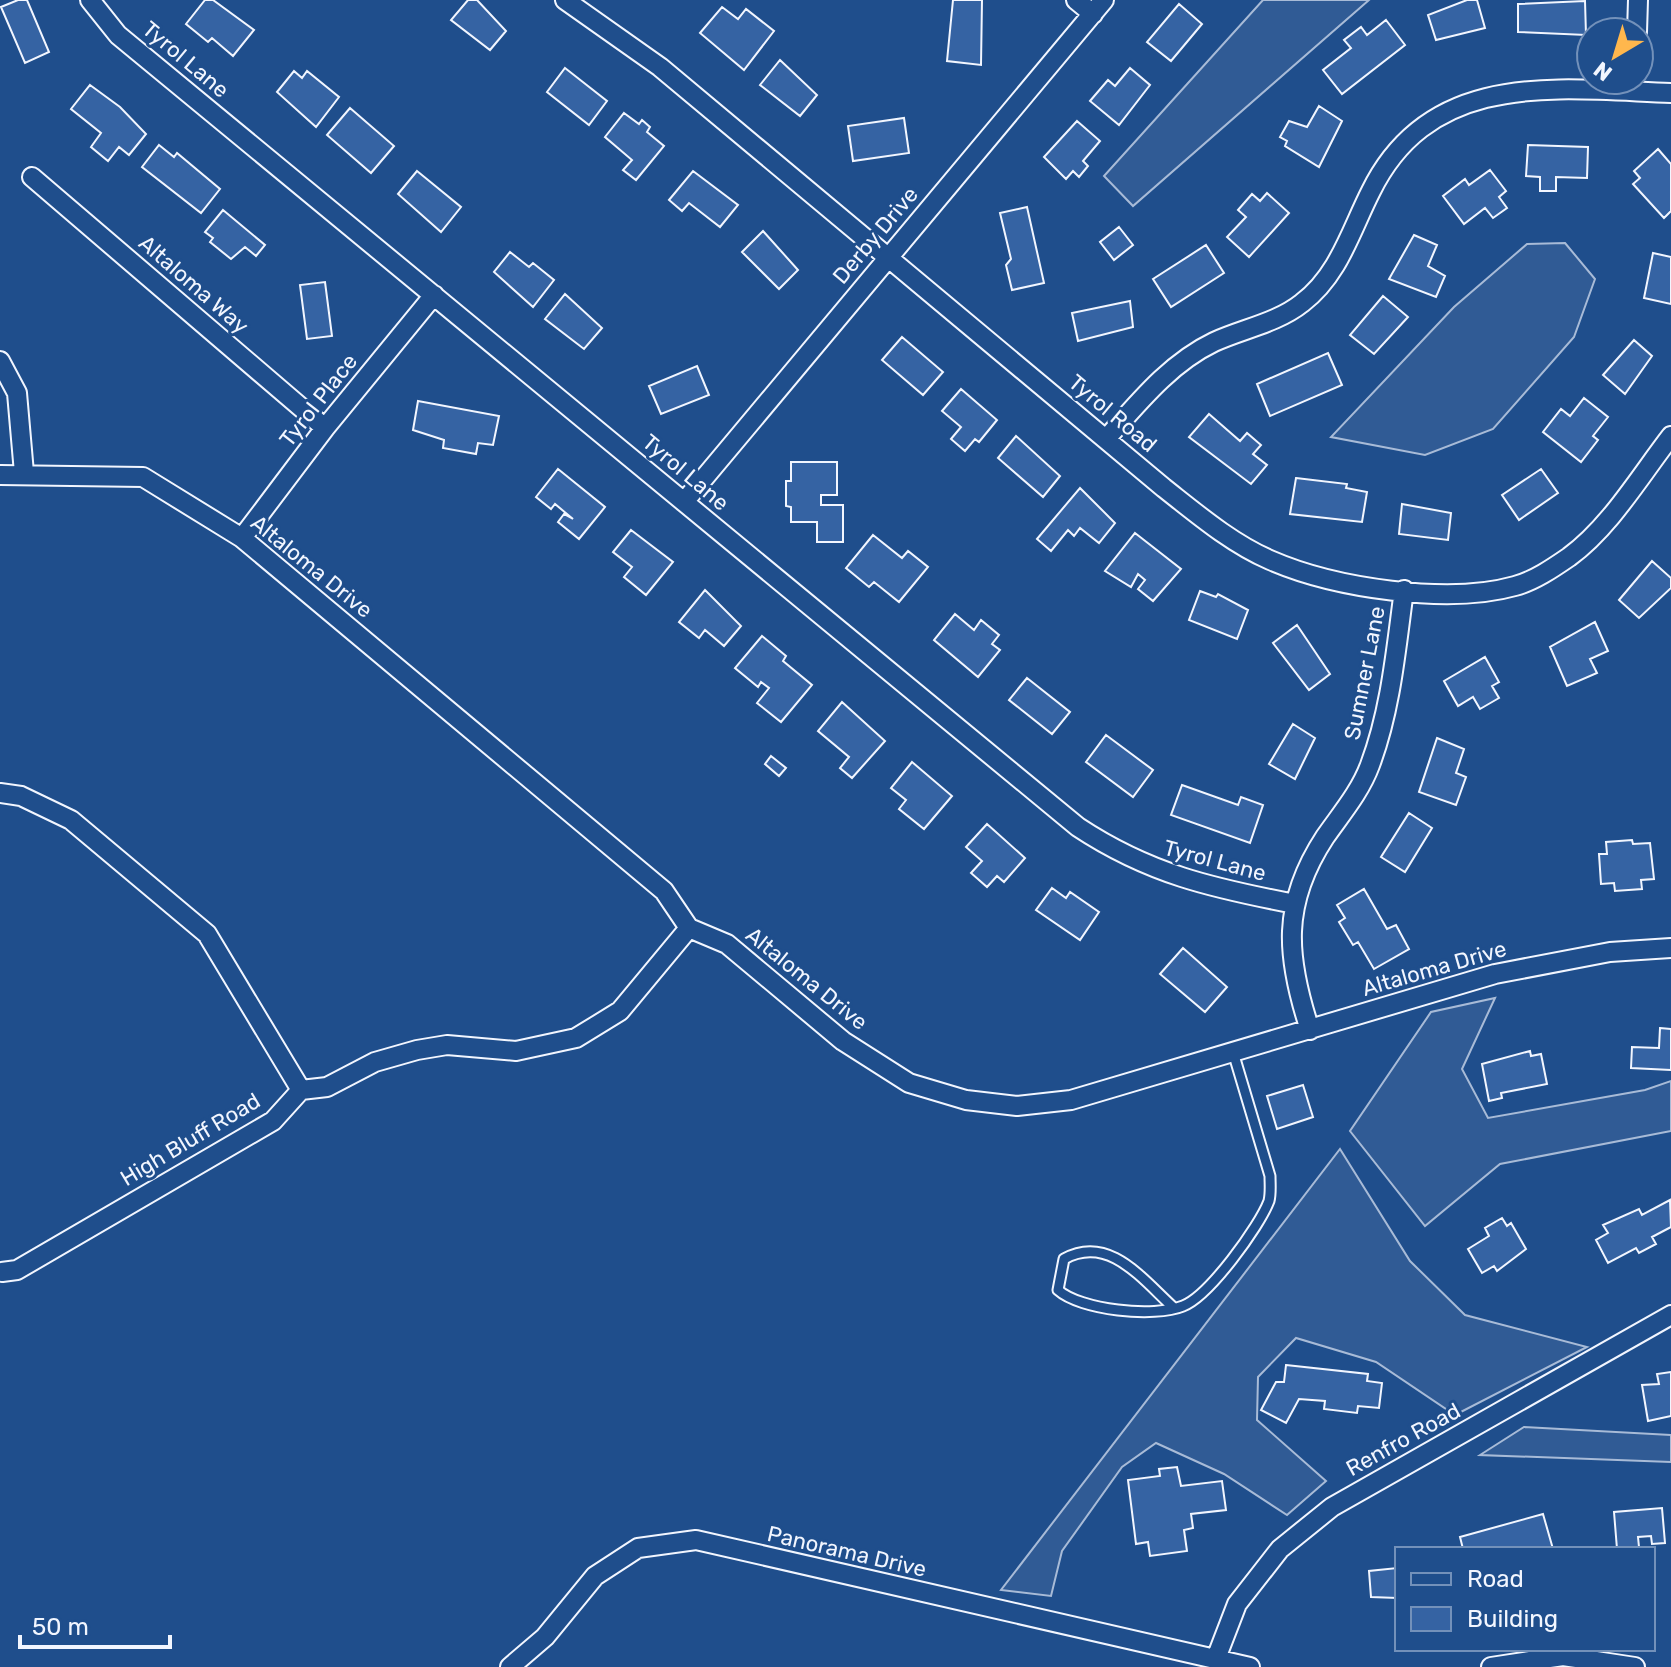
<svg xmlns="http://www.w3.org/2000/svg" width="1671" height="1667" font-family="Rubik,sans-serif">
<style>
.built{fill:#305b95;stroke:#a8bbd7;stroke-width:2}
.building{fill:#3563a3;stroke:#f2f6ff;stroke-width:2}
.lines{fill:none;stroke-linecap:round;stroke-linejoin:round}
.lane-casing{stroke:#f2f6ff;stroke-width:13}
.street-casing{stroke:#f2f6ff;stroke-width:22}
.lane{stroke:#1f4e8c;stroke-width:9}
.street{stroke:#1f4e8c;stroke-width:18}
.labels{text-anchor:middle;stroke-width:6;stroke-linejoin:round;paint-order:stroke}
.street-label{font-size:22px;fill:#f2f6ff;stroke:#1f4e8c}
</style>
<rect width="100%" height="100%" fill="#1f4e8c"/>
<path class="built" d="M1263 0H1369L1133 206 1104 176Z
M1565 243 1595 279 1574 337 1493 429 1425 455 1331 437 1454 307 1527 244Z
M1495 998 1462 1069 1488 1118 1645 1090 1671 1081V1131L1500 1164 1425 1226 1350 1131 1431 1012Z
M1340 1149 1410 1261 1465 1315 1587 1347 1455 1415 1376 1362 1296 1338 1258 1377 1257 1420 1326 1481 1287 1515 1224 1474 1156 1443 1122 1467 1062 1551 1051 1596 1001 1590Z
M1524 1427 1671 1435V1462L1480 1455Z"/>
<path class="building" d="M18 0H27L49 52 25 63 1 7Z
M205 0H213L254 30 233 56 212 38 208 42 186 24Z
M468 0H477L506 31 490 50 451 20Z
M953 0H982L981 65 947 61Z
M1467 0H1477L1485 28 1436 40 1428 15Z
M1585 1 1586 35 1518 32V4Z
M1179 4 1202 24 1171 61 1147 42Z
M722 7 738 19 746 9 774 31 744 70 700 33Z
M1386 20 1405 45 1342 94 1323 70 1351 48 1344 40 1361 27 1367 35Z
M780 60 817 95 800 116 760 85Z
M565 68 607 101 589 125 547 92Z
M1130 68 1150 85 1119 125 1090 101 1108 80 1115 86Z
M294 71 302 78 307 71 339 97 316 127 277 92Z
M90 85 120 107 146 134 129 155 119 147 108 161 91 147 101 133 71 109Z
M1319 106 1342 121 1319 167 1285 146 1287 141 1280 137 1289 121 1307 127Z
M350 108 394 146 371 173 327 135Z
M624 113 639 124 642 120 650 127 647 132 664 146 636 180 623 170 632 160 605 137Z
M904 118 909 153 853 161 848 126Z
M1077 121 1100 141 1083 161 1088 166 1079 177 1073 171 1066 179 1044 157Z
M159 145 174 157 177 153 220 189 201 213 142 167Z
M1528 145 1588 147 1587 178 1556 177V191H1540V177L1526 176Z
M1658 149 1671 164V211L1664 218 1633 184 1640 178 1634 171Z
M1490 170 1506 191 1499 197 1507 208 1493 218 1485 208 1464 224 1443 196 1465 179 1469 185Z
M417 171 461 207 441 232 398 194Z
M693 171 738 205 720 227 689 203 682 211 669 200Z
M1267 193 1289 213 1249 257 1227 237 1246 217 1238 210 1252 194 1260 201Z
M1027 207 1044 283 1012 290 1006 265 1011 259 1000 213Z
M223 210 265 245 256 256 245 247 231 259 210 242 213 238 205 232Z
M1119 227 1133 245 1114 260 1100 242Z
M763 231 798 270 779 289 742 252Z
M1414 235 1437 245 1428 266 1445 276 1436 297 1389 279Z
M1206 245 1224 273 1171 307 1153 279Z
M510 252 529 267 533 263 554 280 533 307 494 272Z
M1653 253 1671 257V304L1644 298Z
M325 282 332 336 307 339 300 285Z
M565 294 602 328 584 349 545 319Z
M1383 296 1408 317 1374 354 1350 335Z
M1130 301 1133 327 1078 341 1072 313Z
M902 337 943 372 923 395 882 360Z
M1634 340 1652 356 1625 394 1603 375Z
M1328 353 1342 385 1270 416 1257 384Z
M697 366 709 395 661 414 649 386Z
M961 389 997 420 979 442 975 439 965 451 951 439 961 427 942 411Z
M1584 398 1608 417 1593 436 1598 440 1581 462 1543 432 1561 409 1570 416Z
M418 401 499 416 493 445 478 443 476 454 443 448 444 440 413 430Z
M1209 414 1240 441 1247 433 1261 445 1253 454 1267 465 1251 484 1189 437Z
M1016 436 1060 476 1043 497 998 458Z
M791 462H837V495H821V505H843V542H817V522H791V507L786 506V481H791Z
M558 469 605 507 579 539 558 522 564 514 573 519 555 504 551 509 536 497Z
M1541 469 1558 493 1519 520 1502 495Z
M1296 478 1347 484 1346 488 1367 492 1362 522 1290 514Z
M1080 488 1115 523 1099 543 1080 528 1074 536 1068 530 1051 551 1037 539Z
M1402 504 1451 513 1448 540 1399 534Z
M631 530 673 562 646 595 624 577 632 567 613 552Z
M1135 533 1181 569 1153 601 1138 589 1145 580 1138 574 1131 587 1105 571Z
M873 535 902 558 908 551 928 567 899 602 874 582 869 587 846 568Z
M1652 561 1671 578V588L1639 618 1619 600Z
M705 590 741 626 724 646 705 630 699 638 679 622Z
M1200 591 1216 597 1218 594 1248 610 1237 639 1189 620Z
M955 614 974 630 981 620 999 635 992 644 1000 650 978 677 934 640Z
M1595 622 1608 651 1590 659 1597 673 1567 686 1550 647Z
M1297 625 1330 674 1309 690 1273 643Z
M762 636 786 656 783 661 812 685 781 722 757 703 769 688 761 682 758 687 735 668Z
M1485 657 1499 682 1492 686 1499 698 1480 709 1473 697 1458 706 1444 681Z
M1027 678 1070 712 1052 734 1009 700Z
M842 702 885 741 852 778 840 768 849 757 818 731Z
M1293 724 1315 738 1295 779 1269 764Z
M1106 735 1153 770 1133 797 1086 762Z
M1437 738 1464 749 1456 773 1466 777 1456 805 1419 792Z
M771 756 786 768 779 776 765 764Z
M912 762 952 796 924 829 899 809 906 800 891 788Z
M1182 785 1238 805 1241 797 1263 805 1250 843 1171 815Z
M1409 813 1432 828 1405 872 1381 857Z
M987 824 1025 858 1004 882 997 876 987 887 971 873 982 861 966 847Z
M1632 840 1633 844 1650 843 1654 879 1641 880 1642 889 1615 891 1614 883 1601 884 1599 854H1607L1606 842Z
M1052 888 1066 898 1070 892 1099 912 1080 940 1036 910Z
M1364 889 1387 929 1396 925 1409 949 1374 969 1358 942 1353 945 1339 922 1345 918 1337 905Z
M1183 948 1227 987 1205 1012 1160 974Z
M1660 1028 1671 1029V1070L1631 1068 1632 1047 1659 1048Z
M1530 1051 1531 1056 1541 1054 1547 1084 1501 1093 1502 1098 1489 1101 1482 1064Z
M1303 1085 1313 1117 1277 1129 1267 1096Z
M1670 1200 1671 1227 1652 1237 1656 1244 1639 1253 1636 1248 1608 1263 1596 1240 1608 1233 1603 1225 1639 1209 1642 1215Z
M1502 1218 1507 1226 1511 1223 1526 1249 1497 1271 1494 1266 1482 1273 1468 1249 1489 1236 1485 1228Z
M1286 1365 1368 1374 1367 1381 1382 1383 1379 1408 1358 1406 1357 1413 1324 1409 1325 1401 1299 1399 1286 1423 1261 1410 1276 1382H1284Z
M1671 1372V1416L1648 1421 1642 1385 1659 1384 1657 1374Z
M1177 1467 1181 1486 1222 1481 1226 1510 1191 1514 1193 1528 1184 1530 1187 1551 1150 1556 1148 1542 1136 1544 1128 1480 1160 1476 1159 1469Z
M1662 1508 1665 1543 1652 1544 1651 1536 1638 1537 1639 1547 1617 1549 1614 1512Z
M1543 1514 1553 1549H1463L1460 1537Z
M1397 1568V1598L1371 1597 1369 1571Z"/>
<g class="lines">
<defs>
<path id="lane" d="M1174 1308C1142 1279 1109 1234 1064 1259L1058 1290C1080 1310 1154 1318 1183 1306 1209 1296 1259 1227 1269 1201 1271 1193 1270 1184 1270 1176L1233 1052"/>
<path id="street" d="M90 0 118 35 1078 827C1149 874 1212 888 1295 904
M565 0 660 67 1164 488C1197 514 1231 543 1270 560 1334 588 1448 605 1515 586 1534 581 1553 568 1569 557 1610 527 1640 476 1671 436
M1076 0 1093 14
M1637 32 1638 0
M32 177 325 428
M0 361 17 393 24 473
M1106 439C1138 403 1170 363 1214 342 1242 329 1277 323 1302 303 1339 275 1351 230 1371 191 1431 69 1558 89 1671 93
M0 475 143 477 242 538 664 891 689 928 727 944 843 1041 909 1083 966 1100 1017 1106 1071 1100 1495 974 1610 952 1671 948
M684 502 1104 0
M242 538 325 428 434 295
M0 793 21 796 71 820 207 934 301 1090
M1310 1030C1286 957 1281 904 1325 837 1341 814 1360 792 1370 765 1391 709 1396 649 1404 590
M2 1272 17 1270 273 1121 301 1090 327 1087 375 1062 417 1050 447 1045 516 1051 576 1038 620 1011 689 928
M1215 1661 1237 1604 1280 1549 1332 1507 1671 1315
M510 1667 545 1637 595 1576 638 1548 696 1540 1250 1667
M1491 1667 1563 1656 1635 1667"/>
</defs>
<use href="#lane" class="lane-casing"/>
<use href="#street" class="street-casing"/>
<use href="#lane" class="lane"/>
<use href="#street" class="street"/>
</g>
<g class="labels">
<g class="street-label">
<text transform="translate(186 59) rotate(40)" y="8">Tyrol Lane</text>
<text transform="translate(875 235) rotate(-50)" y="8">Derby Drive</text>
<text transform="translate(194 284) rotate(41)" y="8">Altaloma Way</text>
<text transform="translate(318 400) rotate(-52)" y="8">Tyrol Place</text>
<text transform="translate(1113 413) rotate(40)" y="8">Tyrol Road</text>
<text transform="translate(686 472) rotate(40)" y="8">Tyrol Lane</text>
<text transform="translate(312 566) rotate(39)" y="8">Altaloma Drive</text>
<text transform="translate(1364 673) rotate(-79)" y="8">Sumner Lane</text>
<text transform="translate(1215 860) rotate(15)" y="8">Tyrol Lane</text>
<text transform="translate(1434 968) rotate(-16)" y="8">Altaloma Drive</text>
<text transform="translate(807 978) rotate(39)" y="8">Altaloma Drive</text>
<text transform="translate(190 1139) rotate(-31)" y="8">High Bluff Road</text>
<text transform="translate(1403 1439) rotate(-29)" y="8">Renfro Road</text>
<text transform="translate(847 1551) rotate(13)" y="8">Panorama Drive</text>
</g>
</g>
<rect x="1395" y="1547" width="260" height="104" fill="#1f4e8c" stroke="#7391ba" stroke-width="2"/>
<rect x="1411" y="1573" width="40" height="12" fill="#1f4e8c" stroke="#7391ba" stroke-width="2"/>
<text x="1467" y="1587" font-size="24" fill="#f2f6ff">Road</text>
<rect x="1411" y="1607" width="40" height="24" fill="#3563a3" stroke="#7391ba" stroke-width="2"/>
<text x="1467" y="1627" font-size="24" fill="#f2f6ff">Building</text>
<g transform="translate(1615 56) rotate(218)"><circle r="38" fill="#1f4e8c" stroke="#7391ba" stroke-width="2"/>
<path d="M0-6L14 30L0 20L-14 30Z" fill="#ffb74d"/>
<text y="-12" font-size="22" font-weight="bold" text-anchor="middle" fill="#f2f6ff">N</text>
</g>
<path d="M20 1635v12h150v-12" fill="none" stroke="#f2f6ff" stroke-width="4"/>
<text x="32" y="1635" font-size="24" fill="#f2f6ff" stroke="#1f4e8c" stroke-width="6" paint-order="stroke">50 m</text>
</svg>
